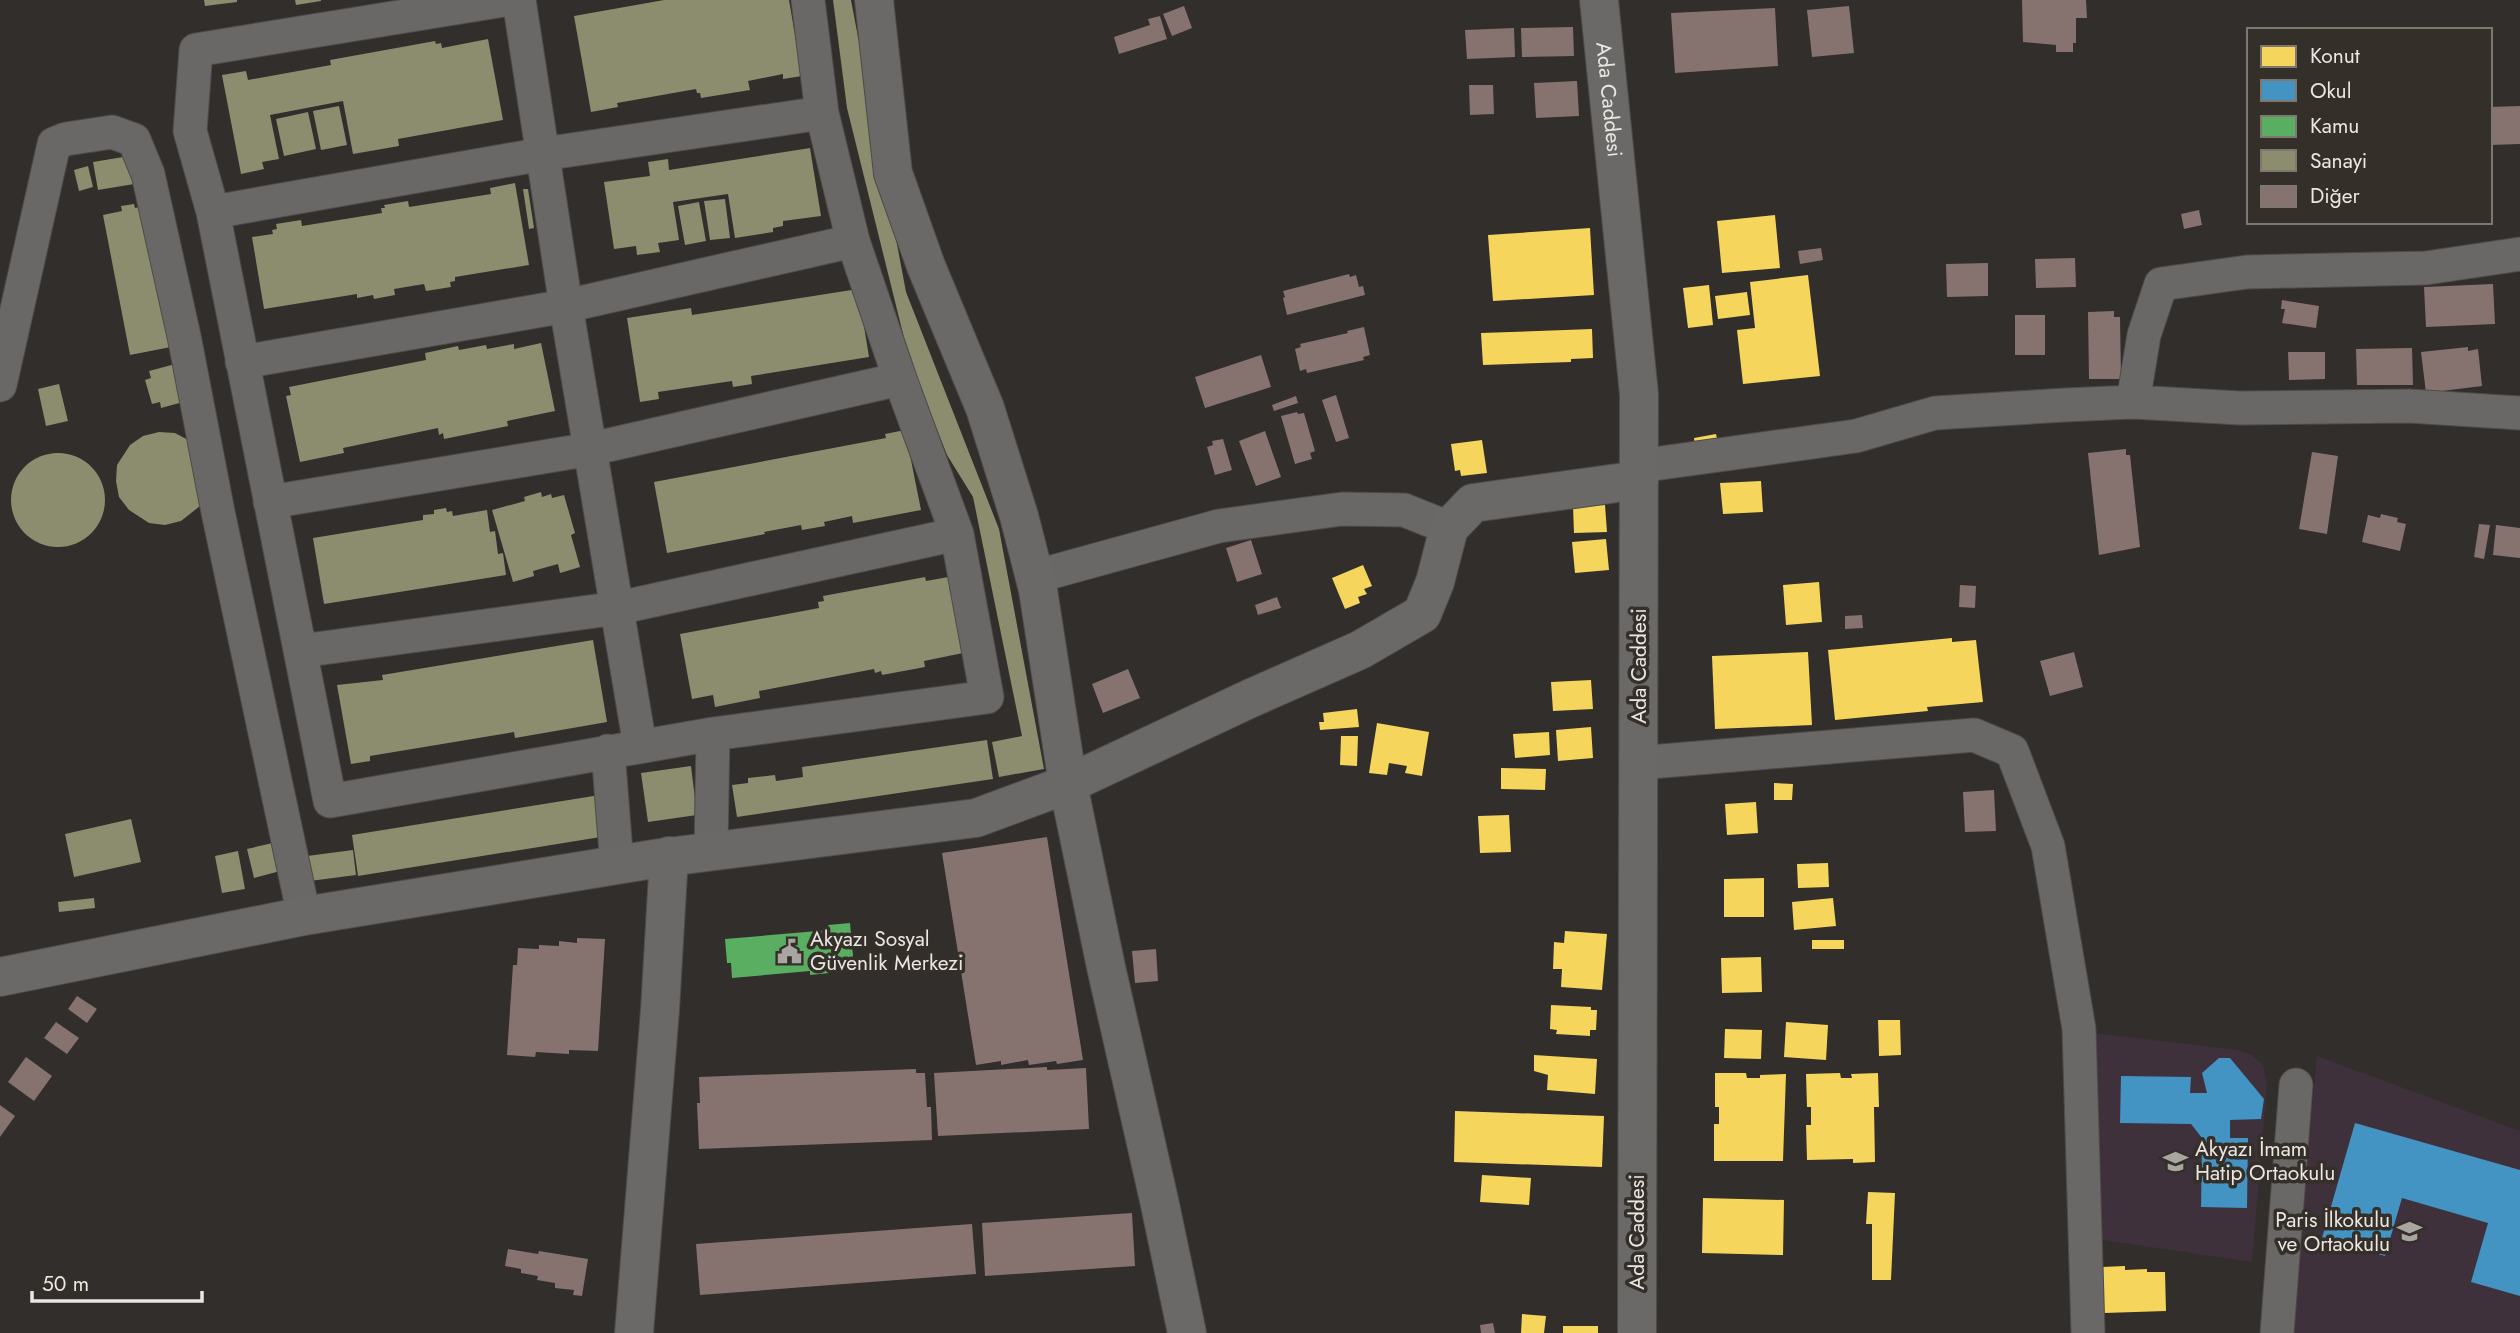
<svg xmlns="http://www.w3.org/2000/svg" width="2520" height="1333" font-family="Jost,sans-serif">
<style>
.education{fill:#3e313c}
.homes{fill:#f6d55c}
.schools{fill:#4393c3}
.public{fill:#5aae61}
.industry{fill:#8c8c6e}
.building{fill:#86736f}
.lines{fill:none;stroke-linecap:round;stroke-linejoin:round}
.minor-casing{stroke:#4e4b49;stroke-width:35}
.major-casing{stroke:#4e4b49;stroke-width:40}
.minor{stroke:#6a6867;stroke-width:33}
.major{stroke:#6a6967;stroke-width:38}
.labels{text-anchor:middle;stroke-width:7;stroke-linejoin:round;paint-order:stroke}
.street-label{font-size:21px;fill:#eae6e2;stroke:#342f28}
.poi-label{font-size:21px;fill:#eae6e2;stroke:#342f28;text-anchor:start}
</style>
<rect width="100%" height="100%" fill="#312e2b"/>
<path class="education" d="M2087 1032 2237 1050 2252 1055 2263 1065 2267 1083 2252 1262 2090 1238Z
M2317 1056 2520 1131V1333H2291Z"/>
<path class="homes" d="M1775 215 1780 268 1722 273 1717 221Z
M1590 228 1594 295 1493 301 1488 235Z
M1808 275 1820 376 1743 384 1737 330 1755 328 1750 282Z
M1709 285 1713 325 1688 328 1683 288Z
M1747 292 1750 315 1718 319 1715 296Z
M1592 329 1593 358 1571 359V362L1483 365 1481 333Z
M1716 434 1718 443 1695 447 1694 438Z
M1482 440 1487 473 1461 476 1460 470 1455 471 1451 444Z
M1761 481 1763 512 1723 514 1720 483Z
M1605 505 1607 532 1574 533 1573 506Z
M1606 539 1609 570 1575 573 1572 542Z
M1363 565 1372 586 1364 589 1367 594 1358 597 1360 603 1345 609 1332 578Z
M1819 582 1822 622 1786 625 1783 585Z
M1952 638V642L1976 640 1983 702 1927 707 1928 711 1835 720 1828 650Z
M1808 652 1812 725 1715 729 1712 656Z
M1591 680 1593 709 1553 711 1551 682Z
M1357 709 1359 727 1320 730 1319 722H1324L1323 713Z
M1377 723 1429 732 1422 776 1405 773 1407 766 1389 763 1387 775 1369 773Z
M1591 727 1593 758 1558 761 1556 730Z
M1549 732 1550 755 1515 758 1513 734Z
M1341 736H1358L1357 766 1340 765Z
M1501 768 1546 769 1545 790 1501 789Z
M1774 783 1793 784 1792 800H1774Z
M1756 802 1758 833 1727 835 1725 804Z
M1509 815 1511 852 1480 853 1478 816Z
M1828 863 1829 887 1798 888 1797 864Z
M1764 878V917H1724V879Z
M1833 898 1836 926 1794 930 1792 902Z
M1565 931 1607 934 1602 990 1561 987 1562 969H1553L1554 942 1564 943Z
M1812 940H1844V949H1812Z
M1761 957 1762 992 1722 993 1721 958Z
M1551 1005 1591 1007V1010H1597L1596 1030H1590V1036L1556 1034 1557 1030 1550 1029Z
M1878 1020H1900L1901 1055 1879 1056Z
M1786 1022 1828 1025 1826 1060 1784 1057Z
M1725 1029 1762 1030 1761 1059 1724 1058Z
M1534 1055 1597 1059 1595 1094 1547 1090 1548 1075 1534 1071Z
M1715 1073H1746L1747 1078H1760V1075L1786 1074 1783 1161H1714V1124H1719V1107H1715Z
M1840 1073 1841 1078H1852L1851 1074 1878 1073 1879 1107H1874L1875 1162 1853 1163V1159L1807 1160 1806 1125H1811V1107H1807L1806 1074Z
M1455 1111 1604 1116 1602 1167 1454 1162Z
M1482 1175 1531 1178 1529 1205 1480 1202Z
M1868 1192 1895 1193 1891 1280H1872V1224H1866Z
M1703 1198 1784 1200 1783 1255 1702 1253Z
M2125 1266V1270L2147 1269V1272H2165L2166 1311 2104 1313 2102 1267Z
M1522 1314 1546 1316 1544 1333H1521Z
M1563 1326H1598V1333H1563Z"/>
<path class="schools" d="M2219 1058H2230L2264 1099 2261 1119 2230 1120V1138H2248L2247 1208 2201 1207 2202 1138 2191 1124 2120 1123 2121 1076 2191 1077 2190 1093H2207L2202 1073Z
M2355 1123 2520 1170V1296L2471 1282 2488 1223 2402 1198 2385 1256 2322 1238Z"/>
<path class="public" d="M850 923 854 967 839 968V972L810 975V971L732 978 731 963H727L725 939 829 930 828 925Z"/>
<path class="industry" d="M204 0H237V2L205 6Z
M295 0H321V1L296 5Z
M664 0H789L802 76 783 79V74L748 81 750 90 701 98 700 93H697L696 89 617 103 618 107 591 112 574 16Z
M833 0H851L906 292 999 529 1044 769 999 777 992 742 1022 736 973 497 947 455 909 358 847 108Z
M488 39 503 120 398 139 399 146 353 154 343 101 270 115 279 159 262 162 264 169 241 174 222 75 246 71 248 80 331 65 330 60 435 41 436 44 441 43 442 48Z
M339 106 347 145 321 150 313 111Z
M308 112 316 149 284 156 276 119Z
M810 148 821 216 783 221V226L773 228V232L735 238 728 194 673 202 679 240 658 243 660 252 637 255 636 246 614 249 604 182 650 176 648 162 668 159 669 170Z
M129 156 134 184 98 190 93 162Z
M88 166 93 187 79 191 74 170Z
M515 183 529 265 455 277V281L450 282 451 287 426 291 424 284 394 289 395 295 374 299 373 295 357 298V294L264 309 252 237 273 234 272 230 277 229 276 224 301 220 302 226 382 213 381 208H385L384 205 408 201 409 207 491 194 490 188Z
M523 189H528L534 228 529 229Z
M725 199 730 238 710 240 704 201Z
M699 202 706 241 685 245 678 206Z
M134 204 135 208 150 205 176 346 130 355 103 215 122 211 121 206Z
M858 289 869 357 751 376 752 384 733 387 732 381 658 392 659 399 640 402 627 318 691 308 692 315Z
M541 343 555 411 507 421 508 426 444 439 443 433 439 435 438 428 343 448 344 453 300 462 286 396 291 395 289 387 426 360 425 353 458 346 459 350 486 345 487 349 514 344V349Z
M179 363 183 402 161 408 160 402 152 404 145 380 151 378 149 371Z
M59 384 68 421 46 426 38 389Z
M905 430 921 510 853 523 852 516 824 522 825 526 802 530 801 525 764 532 765 534 667 553 654 482 886 438 885 434Z
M159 432 175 433 190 441 200 506 181 521 165 525 149 523 129 510 119 497 116 481 117 465 130 445 143 436Z
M11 500a47 47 0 1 1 94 0a47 47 0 1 1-94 0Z
M541 492 542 497 551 494 552 498 564 495 575 533 571 535 580 567 560 573 558 564 533 571 534 576 513 582 492 510 525 501 524 497Z
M446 508 447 512 452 511 453 516 487 510 490 532 495 531 498 554 503 553 506 575 324 604 313 538 423 520V515L434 514V510Z
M954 576 968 652 924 661 925 667 882 675 881 671 875 673 874 669 759 691 760 698 715 707 713 695 692 699 680 634 819 608 818 602 824 601 823 596 925 577 926 581Z
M593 640 607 722 515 738 514 732 370 756V761L351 764 337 685 383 680 382 675Z
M987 740 993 779 737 817 732 785 748 783V778L775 775 776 781 803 777 802 767Z
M691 766 697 815 648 822 641 773Z
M606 794 613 835 358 876 352 835Z
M131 819 141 862 74 877 65 834Z
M277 842 284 870 254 878 247 849Z
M353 850 356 875 310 881 307 856Z
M238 851 245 889 222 893 215 856Z
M94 898 95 908 59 912 58 902Z"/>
<path class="building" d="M2022 0H2086L2087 18H2076V43H2073V52H2056V45L2023 42Z
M1184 6 1192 28 1172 36 1163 14Z
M1849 6 1854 53 1812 57 1807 10Z
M1775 8 1778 66 1675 73 1671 13Z
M1160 16 1167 39 1119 54 1114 37 1150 25 1148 19Z
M1573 27 1574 56 1522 57 1521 28Z
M1514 28 1515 57 1467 59 1465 30Z
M1577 81 1579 116 1536 118 1534 83Z
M1469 85H1493L1494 114 1470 115Z
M2520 106V144L2490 145V107Z
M2199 210 2202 225 2184 229 2181 214Z
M1821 248 1823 260 1800 264 1798 251Z
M2075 258 2076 287 2036 288 2035 259Z
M1988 263V296L1947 297 1946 264Z
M1349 274 1350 277 1356 275 1359 287 1363 286 1365 295 1287 315 1283 298 1285 297 1283 291Z
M2493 284 2495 324 2426 327 2424 287Z
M2282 300 2319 306 2316 328 2282 323 2285 309H2281Z
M2114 311V317H2120L2121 379H2089L2088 312Z
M2015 315H2045V355H2015Z
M1364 327 1370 355 1363 357 1364 360 1307 373 1306 369 1300 371 1295 349 1301 347 1300 344 1348 333 1347 331Z
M2468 347V351L2478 349 2482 386 2426 393 2421 352Z
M2412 348 2413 385H2357L2356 349Z
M2288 352H2325V379L2289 380Z
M1261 355 1271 387 1205 408 1195 377Z
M1336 395 1349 438 1336 442 1322 400Z
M1296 396 1298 403 1274 411 1272 405Z
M1297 412 1298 414 1304 413 1315 451 1310 453 1312 459 1295 464 1281 416Z
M1265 431 1281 477 1256 486 1239 441Z
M1223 439 1232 470 1215 475 1207 447 1213 445 1212 441Z
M2126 449V455H2130L2140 547 2099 555 2088 453Z
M2312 452 2338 456 2327 534 2299 529Z
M2381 514 2398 518 2397 522 2406 524 2400 551 2362 542 2368 515 2380 518Z
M2479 524 2490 525 2484 559 2474 557Z
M2496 525 2520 528V558L2493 555Z
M1251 540 1262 574 1237 582 1226 548Z
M1960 585 1976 586 1975 608 1959 607Z
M1277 597 1281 608 1258 615 1255 605Z
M1862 615 1863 628 1845 629V616Z
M2074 652 2083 687 2050 696 2040 661Z
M1128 669 1140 698 1103 713 1092 684Z
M1994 790 1996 831 1965 832 1963 792Z
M1047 837 1083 1060 1057 1064 1056 1061 1029 1065 1028 1060 1001 1065V1061L976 1065 942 853Z
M577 938 605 939 598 1051 569 1050V1054L536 1052 535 1057 507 1055 513 965H517L518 948 539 949V945L559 946V941L577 943Z
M1156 949 1158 981 1135 983 1132 951Z
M77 996 97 1009 87 1023 68 1009Z
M56 1022 79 1038 67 1054 44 1038Z
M26 1057 52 1076 34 1101 8 1082Z
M1047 1067V1070L1086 1068 1089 1129 938 1136 934 1073Z
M916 1069V1073H925L927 1107H931L932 1140 699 1149 697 1103H700L699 1077Z
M0 1105 15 1116 0 1137Z
M1132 1213 1135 1266 985 1276 982 1223Z
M972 1224 976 1274 700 1295 696 1244Z
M508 1249 538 1254 539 1251 588 1259 582 1296 573 1295 574 1290 555 1288V1283L537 1280 538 1276 521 1273V1269L505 1266Z
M1493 1323 1495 1333H1481L1480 1325Z"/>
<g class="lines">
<defs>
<path id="minor" d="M504 0 196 50 190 131 213 212 330 801 713 734 987 697 957 534 900 379 853 241 822 113 808 0
M519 0 566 306 640 746
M213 212 543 154 822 113
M242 362 566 306 853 241
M0 385 54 144 66 139 112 132 134 140 148 174 184 336 218 512 304 916
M2133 402 2144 335 2161 284 2247 272 2426 268 2520 254
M1639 466 1856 436 1935 413 2065 405 2133 402 2240 408 2409 406 2520 413
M270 502 591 449 900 379
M1034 577 1219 526 1342 509 1404 510 1449 528
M301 651 618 608 957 534
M608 751 617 865
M1638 763 1974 735 2012 751 2048 846 2079 1029 2088 1333
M711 851 713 734
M2277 1333 2296 1085"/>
<g id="major">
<path d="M874 0 893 173 926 266 985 408 1019 516 1038 590 1068 784 1106 967 1159 1200 1187 1333"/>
<path id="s1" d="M1599 0 1639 394 1637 1333"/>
<path d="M0 977 304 916 660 858 976 818 1068 784 1249 699 1360 650 1422 614 1435 582 1449 528 1473 503 1639 480"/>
<path d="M634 1333 660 1010 669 856"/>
</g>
</defs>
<use href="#minor" class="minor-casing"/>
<use href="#major" class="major-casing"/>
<use href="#minor" class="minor"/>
<use href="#major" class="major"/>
</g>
<defs>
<symbol id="civic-bare" viewBox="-9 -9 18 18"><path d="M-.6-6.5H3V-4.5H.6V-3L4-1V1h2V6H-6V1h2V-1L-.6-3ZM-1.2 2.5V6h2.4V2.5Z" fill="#a9a6a2" stroke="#342f28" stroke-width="2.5" paint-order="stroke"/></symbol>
<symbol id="school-bare" viewBox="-9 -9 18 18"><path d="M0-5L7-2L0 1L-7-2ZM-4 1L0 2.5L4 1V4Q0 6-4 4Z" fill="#a9a6a2" stroke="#342f28" stroke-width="2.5" paint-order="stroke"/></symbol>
</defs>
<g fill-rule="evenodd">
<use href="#civic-bare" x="772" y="934" width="35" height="35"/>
<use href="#school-bare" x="2158" y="1144" width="35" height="35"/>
<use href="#school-bare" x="2392" y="1214" width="35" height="35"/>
</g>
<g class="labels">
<g class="street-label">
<text dy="7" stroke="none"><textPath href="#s1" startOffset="100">Ada Caddesi</textPath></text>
<text transform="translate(1639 666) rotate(-90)" y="7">Ada Caddesi</text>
<text transform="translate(1637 1232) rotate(-90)" y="7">Ada Caddesi</text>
</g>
<g class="poi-label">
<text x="810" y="946">Akyazı Sosyal<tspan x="810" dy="24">Güvenlik Merkezi</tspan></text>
<text x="2195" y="1156">Akyazı İmam<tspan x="2195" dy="24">Hatip Ortaokulu</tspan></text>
<text x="2390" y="1227" text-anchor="end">Paris İlkokulu<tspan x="2390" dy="24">ve Ortaokulu</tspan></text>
</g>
</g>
<rect x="2247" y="28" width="245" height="196" fill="#342f28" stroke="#7d7872" stroke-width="2"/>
<rect x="2261" y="46" width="35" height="21" fill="#f6d55c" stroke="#7d7872" stroke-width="2"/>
<text x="2310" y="63" font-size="21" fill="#eae6e2">Konut</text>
<rect x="2261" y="80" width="35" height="21" fill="#4393c3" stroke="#7d7872" stroke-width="2"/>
<text x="2310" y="98" font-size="21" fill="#eae6e2">Okul</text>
<rect x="2261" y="116" width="35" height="21" fill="#5aae61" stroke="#7d7872" stroke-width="2"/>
<text x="2310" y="133" font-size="21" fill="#eae6e2">Kamu</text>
<rect x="2261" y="150" width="35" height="21" fill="#8c8c6e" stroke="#7d7872" stroke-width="2"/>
<text x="2310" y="168" font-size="21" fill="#eae6e2">Sanayi</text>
<rect x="2261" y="186" width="35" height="21" fill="#86736f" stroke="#7d7872" stroke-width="2"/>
<text x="2310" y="203" font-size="21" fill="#eae6e2">Diğer</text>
<path d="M32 1291v10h170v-10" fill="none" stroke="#eae6e2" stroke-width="3.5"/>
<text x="42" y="1291" font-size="21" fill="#eae6e2" stroke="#342f28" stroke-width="5" paint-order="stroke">50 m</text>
</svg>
